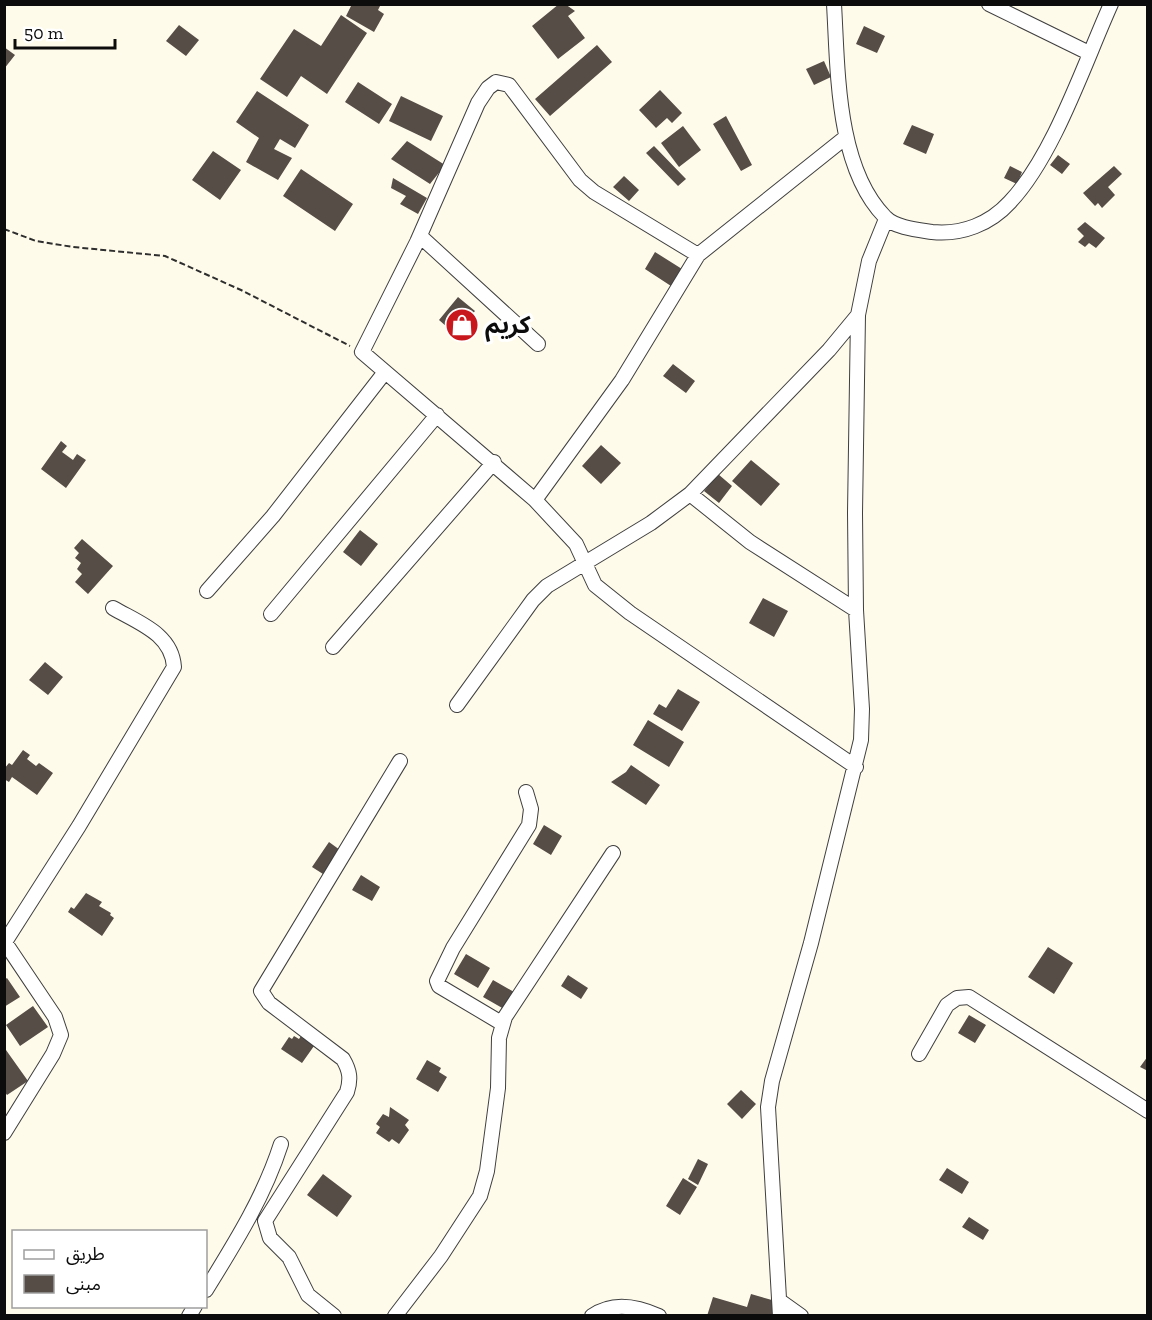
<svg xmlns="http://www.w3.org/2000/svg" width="1152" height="1320" font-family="'Zilla Slab','Noto Sans Arabic',serif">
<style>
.building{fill:#564d47}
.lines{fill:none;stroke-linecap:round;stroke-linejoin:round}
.minor-casing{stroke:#3f3f3f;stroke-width:16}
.path{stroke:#2e2e2e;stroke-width:2;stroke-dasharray:6 3;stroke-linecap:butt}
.minor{stroke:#fff;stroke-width:14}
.labels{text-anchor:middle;stroke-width:6;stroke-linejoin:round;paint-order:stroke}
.poi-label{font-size:24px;font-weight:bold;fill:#0c0c0c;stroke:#fff;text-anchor:start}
</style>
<rect width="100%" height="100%" fill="#fffbeb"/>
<path class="building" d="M352 4H381L378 10 384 14 374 32 346 16Z
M559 4H565L575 11 568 16 585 38 558 59 532 26Z
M341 15 367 33 327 94 301 76 287 97 260 79 294 29 321 46Z
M179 25 199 40 186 56 166 41Z
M864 26 885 36 877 53 856 44Z
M597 45 612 62 550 116 535 99Z
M4 47 15 55 4 69Z
M824 61 831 77 814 85 806 69Z
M358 82 392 104 379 124 345 102Z
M660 90 682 113 672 123 667 118 656 128 639 110Z
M257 91 309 125 295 148 280 139 274 149 292 158 278 180 246 162 259 138 236 122Z
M401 96 443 116 431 141 389 121Z
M726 116 752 165 741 171 713 124Z
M912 125 934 134 926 154 903 144Z
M683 126 701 150 679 167 661 143Z
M407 141 445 165 430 184 391 159Z
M654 146 686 179 678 186 646 153Z
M213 151 241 170 220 200 192 180Z
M1058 155 1070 164 1062 174 1050 165Z
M1010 166 1022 172 1017 184 1004 178Z
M1114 166 1122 174 1108 187 1115 195 1102 208 1098 203 1095 206 1083 193Z
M301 169 353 204 335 231 283 196Z
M624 176 639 190 629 201 613 187Z
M393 178 427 198 418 214 400 204 406 196 391 188Z
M1085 222 1105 238 1096 248 1089 243 1085 247 1078 242 1084 236 1077 229Z
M655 252 682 269 671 286 645 269Z
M458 297 475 311 455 334 439 320Z
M673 364 695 381 686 393 663 376Z
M61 441 67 446 62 452 73 460 77 454 86 460 66 488 41 469Z
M601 445 621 463 601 484 582 466Z
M751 460 780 484 761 506 732 481Z
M718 474 732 486 719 503 704 491Z
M360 530 378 544 361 566 343 552Z
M82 539 113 566 88 594 75 582 82 574 77 569 81 563 75 558 79 553 74 548Z
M763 598 788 611 774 637 749 623Z
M45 662 63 677 48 695 29 680Z
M678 689 700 702 682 731 653 714 659 704 666 708Z
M648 720 684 742 669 767 633 745Z
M23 750 30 755 27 759 36 766 39 763 53 773 37 795 12 777 9 782 4 779V769L9 763 12 765Z
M631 765 660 785 646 805 611 782 626 772Z
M544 825 562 836 551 855 533 844Z
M329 842 340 850 323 874 312 867Z
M361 875 380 887 372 901 352 890Z
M86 893 102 902 99 906 111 913 110 915 114 918 102 936 68 912 71 907 74 909Z
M1048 947 1073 963 1054 994 1028 977Z
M466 954 490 968 478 988 454 974Z
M568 975 588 988 581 999 561 986Z
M7 978 20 997 4 1007V980Z
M493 980 514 992 504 1009 483 997Z
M33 1006 48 1027 20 1046 6 1025Z
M969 1015 986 1025 975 1043 958 1033Z
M294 1036 299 1039 301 1036 314 1046 302 1063 281 1049 289 1037 292 1039Z
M6 1050 28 1081 7 1095 4 1091Z
M1148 1056V1071L1140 1067Z
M427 1060 441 1068 439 1072 447 1077 438 1092 416 1079Z
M741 1090 756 1104 742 1119 727 1104Z
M390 1107 409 1120 405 1125 409 1130 399 1144 392 1139 389 1142 376 1133 380 1127 376 1124 383 1114 389 1117Z
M698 1159 708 1164 698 1185 688 1179Z
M947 1168 969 1182 962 1194 939 1180Z
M323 1174 352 1196 337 1217 307 1195Z
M683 1178 697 1187 680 1215 666 1206Z
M969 1217 989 1230 983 1240 962 1227Z
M751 1294 779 1302 775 1316H707L713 1297 747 1307Z"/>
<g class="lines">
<defs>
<path id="minor" d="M834 4C838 70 836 167 885 217 895 228 919 230 932 232 962 235 990 224 1010 202 1054 155 1084 64 1111 4
M989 4 1089 53
M420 236 538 344
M698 255 594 192 580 180 509 85 496 82 488 88 478 103 417 242 362 352 535 500 576 544 595 585 630 613 856 767
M690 494 829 350 858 315
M535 500 622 380 698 255 846 137
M207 591 273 516 385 372
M271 614 437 415
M333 647 494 462
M457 705 533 600 547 586 651 523 690 494 750 542 856 610
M4 941 55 1017 61 1035 53 1054 4 1133
M5 942 79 826 174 667C172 634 139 623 113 608
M503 1024 439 986 437 981 453 948 529 825 531 809 526 792
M919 1054 947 1005 957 998 969 997 1148 1111
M206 1290C235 1243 264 1197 281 1144
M780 1301 801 1316
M189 1316 195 1306
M334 1316 308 1295 289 1257 270 1238 265 1221 347 1092C351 1079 350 1071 343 1059L269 1003 261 991 400 761
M395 1316 441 1256 480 1196 487 1171 498 1088 499 1038 505 1017 613 853
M592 1316C613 1301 637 1306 659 1316
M780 1316 768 1107 772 1081 811 943 861 740 862 709 856 610 855 513 858 315 869 261 886 219"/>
</defs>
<use href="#minor" class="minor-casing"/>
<path class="path" d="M4 229 36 241 73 247 165 256 241 290 350 346"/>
<use href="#minor" class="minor"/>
</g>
<defs>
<symbol id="shop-disc" viewBox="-11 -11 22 22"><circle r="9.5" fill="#c8171d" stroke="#fff"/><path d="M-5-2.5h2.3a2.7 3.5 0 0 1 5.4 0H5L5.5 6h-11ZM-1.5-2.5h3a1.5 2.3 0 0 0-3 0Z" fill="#fff"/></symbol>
</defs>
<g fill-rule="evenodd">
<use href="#shop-disc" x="443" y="306" width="38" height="38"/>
</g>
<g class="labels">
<g class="poi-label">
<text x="485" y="333">كريم</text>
</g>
</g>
<rect width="1152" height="1320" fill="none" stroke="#0c0c0c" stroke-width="12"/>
<rect x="12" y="1230" width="195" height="78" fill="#ffffff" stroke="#9e9e9e" stroke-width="1.5"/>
<rect x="24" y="1250" width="30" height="9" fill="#ffffff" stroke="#9e9e9e" stroke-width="1.5"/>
<text x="66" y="1260" font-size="18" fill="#0c0c0c">طريق</text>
<rect x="24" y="1275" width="30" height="18" fill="#564d47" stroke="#9e9e9e" stroke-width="1.5"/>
<text x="66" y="1290" font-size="18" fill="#0c0c0c">مبنى</text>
<path d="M15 39v9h100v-9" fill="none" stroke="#0c0c0c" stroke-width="3"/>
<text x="24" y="39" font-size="18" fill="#0c0c0c" stroke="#ffffff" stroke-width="4.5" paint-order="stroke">50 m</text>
</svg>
